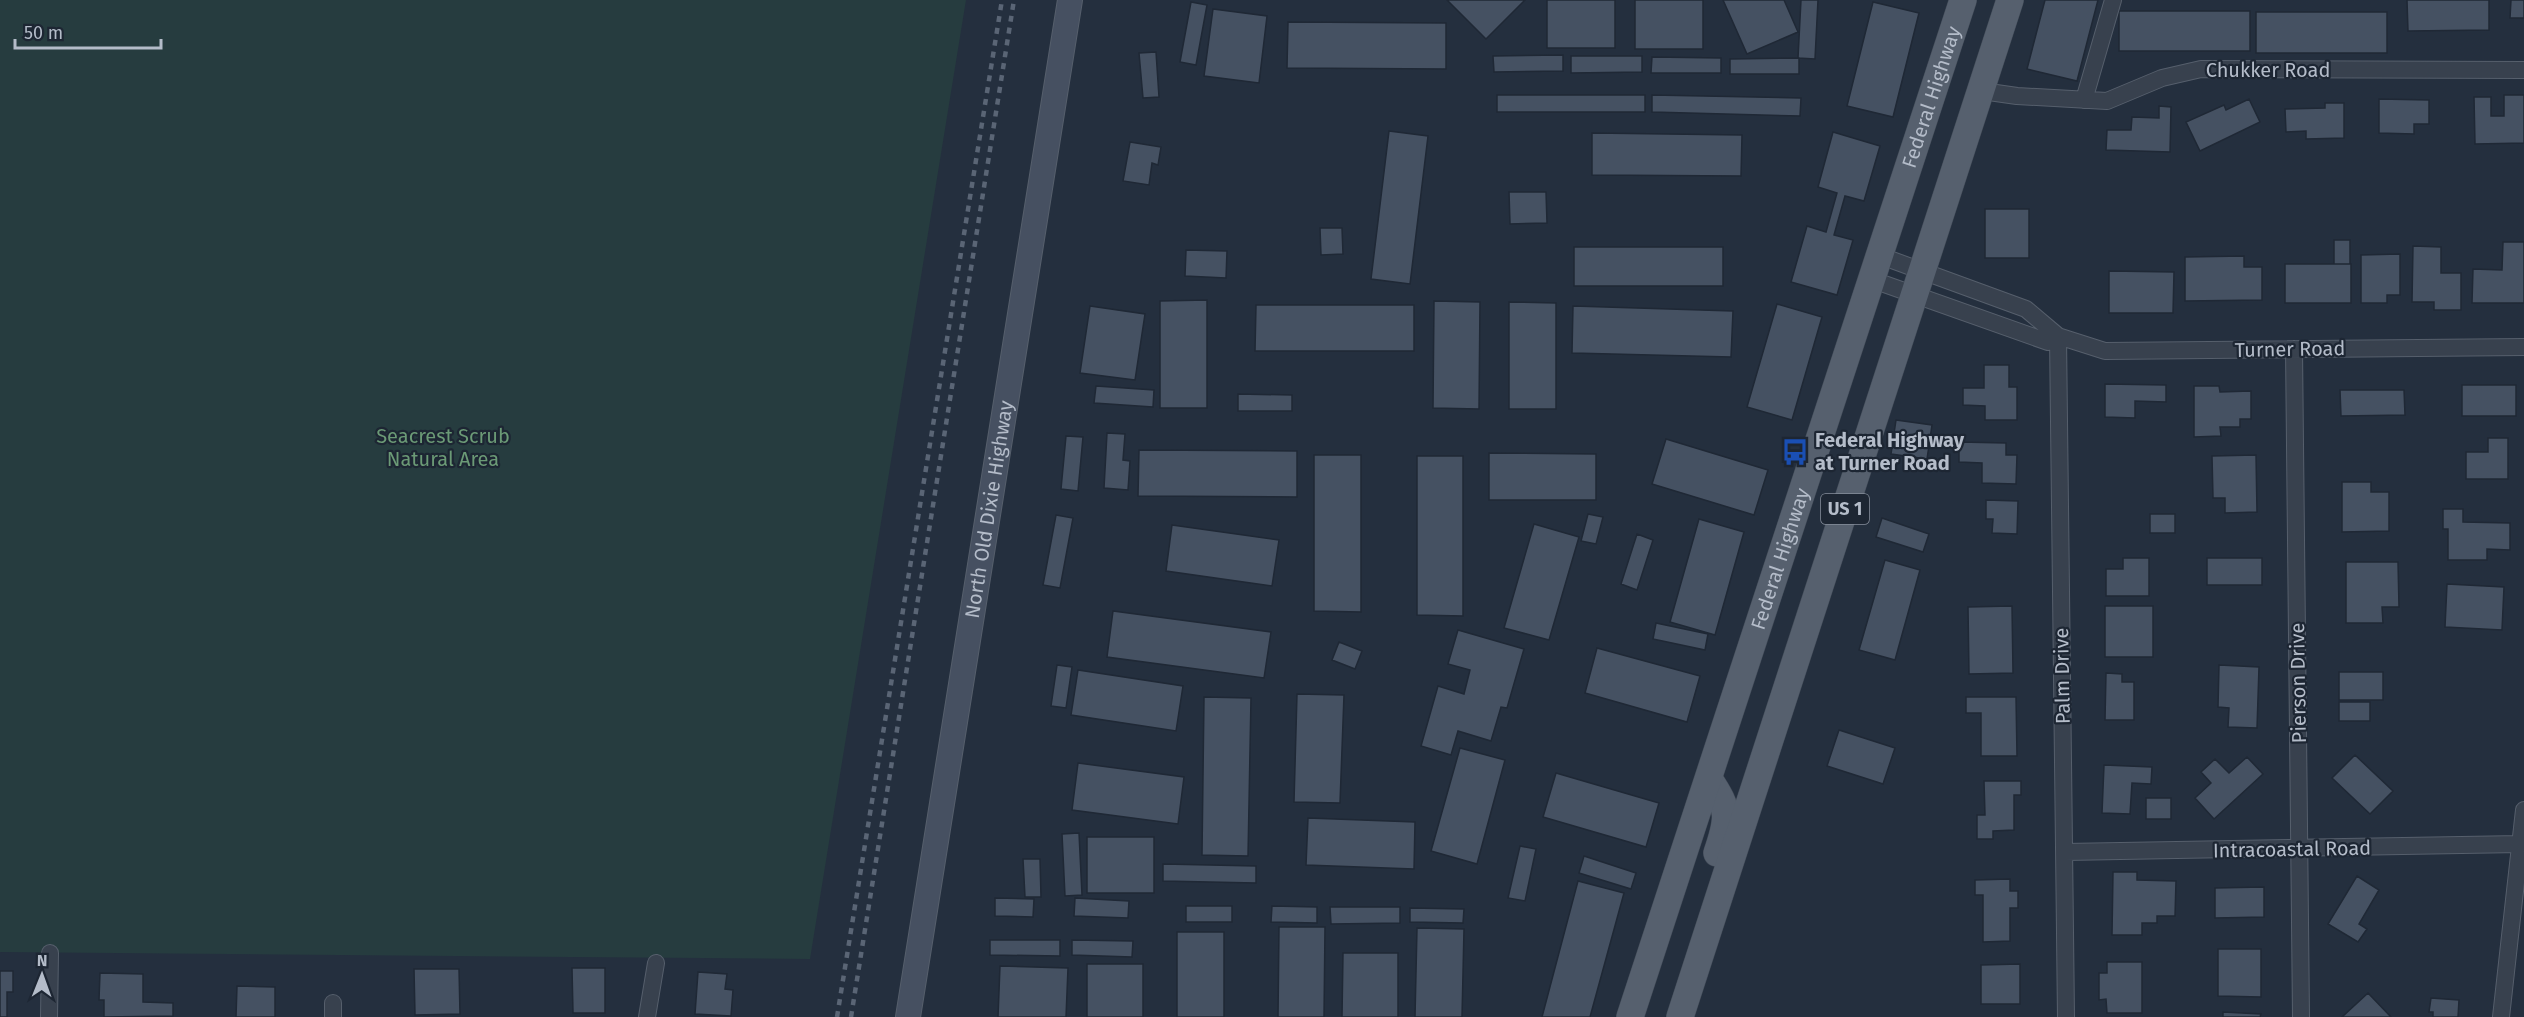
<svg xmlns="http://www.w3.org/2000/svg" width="2524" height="1017" font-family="'Fira Sans',sans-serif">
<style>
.green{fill:#263c3f}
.building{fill:#455162;stroke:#1f2835;stroke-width:1.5}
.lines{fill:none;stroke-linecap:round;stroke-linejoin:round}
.street-casing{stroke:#565f6c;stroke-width:18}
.secondary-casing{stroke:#565f6c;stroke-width:26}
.primary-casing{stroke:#414a57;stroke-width:28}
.street{stroke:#38414e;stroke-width:16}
.secondary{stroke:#465061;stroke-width:24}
.primary{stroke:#56606e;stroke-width:27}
.rail{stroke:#5a6575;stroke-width:4.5;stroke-dasharray:6 6;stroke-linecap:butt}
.labels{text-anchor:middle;stroke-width:4.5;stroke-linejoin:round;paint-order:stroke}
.shield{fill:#1d2633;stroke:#878f9c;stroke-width:1.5}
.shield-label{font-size:18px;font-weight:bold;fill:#b4bcc9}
.street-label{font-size:20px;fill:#b4bcc9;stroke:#1d2633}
.park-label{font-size:20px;fill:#6b9a76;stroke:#1d2633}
.poi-label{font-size:20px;font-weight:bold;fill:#b4bcc9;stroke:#1d2633;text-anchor:start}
</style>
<rect width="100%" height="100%" fill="#242f3e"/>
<path class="green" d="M0 0H966L810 959 0 952Z"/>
<path class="building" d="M1447 0H1525L1486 39Z
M1547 0H1615V48H1547Z
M1635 0H1703V49H1635Z
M1723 0H1784L1798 32 1747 54Z
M1801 0H1818L1815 59 1798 58Z
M2045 0H2098L2077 81 2027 69Z
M2407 0H2489V30L2408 31Z
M2511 0H2524V18H2510Z
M1191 2 1207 5 1196 65 1180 62Z
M1873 2 1919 13 1893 117 1847 106Z
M1213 9 1267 16 1259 83 1204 76Z
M2119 11H2250V51H2119Z
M2256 12H2387V53H2256Z
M1288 22 1446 23V69L1287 68Z
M1156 52 1159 97 1143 98 1139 53Z
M1563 55V71L1494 72 1493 56Z
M1571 56H1642V72L1571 73Z
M1652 57 1721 58V73H1651Z
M1799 58V74H1730V59Z
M1497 95H1645V112H1497Z
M1652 95 1801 98 1800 116 1652 112Z
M2504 95H2524V143L2475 144 2474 97H2491V116H2504Z
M2249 99 2260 122 2200 151 2186 122 2224 105 2226 110Z
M2379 99 2429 100V124H2414V134L2379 133Z
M2325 103H2344V138L2306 139V131L2286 132 2285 109 2325 108Z
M2159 106 2171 107 2170 152 2106 150 2107 130H2131L2132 117 2159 118Z
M1389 131 1428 136 1410 284 1371 279Z
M1833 132 1880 146 1864 201 1845 196 1834 235 1853 240 1837 295 1791 282 1807 226 1826 232 1837 193 1818 187Z
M1592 133 1742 135 1741 176 1592 175Z
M1130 142 1161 147 1158 165 1152 163 1149 185 1123 181Z
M1509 192H1546L1547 223 1510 224Z
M1985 209H2029V258H1985Z
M1320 228H1342L1343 254 1321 255Z
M2334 240H2350V264H2334Z
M2503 242H2524V303H2472L2473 269 2502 270Z
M2413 246 2441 247V273H2461V310H2434V302H2412Z
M1574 247H1723V286H1574Z
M1186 250 1227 251 1226 278 1185 276Z
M2400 254V295H2387V303H2361V255Z
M2244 256V267H2262V300L2185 301V257Z
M2285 264H2351V303H2285Z
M2109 271 2174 272 2173 313H2109Z
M1207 300V408H1160V301Z
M1434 301 1480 302 1479 409 1433 408Z
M1509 302 1556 303V409H1509Z
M1777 304 1822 317 1792 420 1747 407Z
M1256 305H1414V351H1255Z
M1090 306 1145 314 1135 380 1080 373Z
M1573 306 1733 311 1731 357 1572 353Z
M1984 365H2009V387H2017V420H1985V406L1963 405V388H1984Z
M2105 384 2166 385V402L2135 401V418L2105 417Z
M2462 385H2516V416H2462Z
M1096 386 1154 390 1153 407 1094 403Z
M2194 386H2219L2220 392 2251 391V419H2240V427H2220L2221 436 2194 437Z
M2340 390H2404L2405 415 2341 416Z
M1238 394 1292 395V411H1238Z
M1896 420 1932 425 1927 459 1891 454Z
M1107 433 1125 434 1123 460 1130 461 1128 490 1104 488Z
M1066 436 1083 437 1078 491 1061 489Z
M2488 438H2508V479H2466V452H2488Z
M1666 439 1768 470 1754 515 1652 484Z
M1959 442 2006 443V455H2017L2016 484 1982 483V463L1959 462Z
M1139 450 1297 451V497L1138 496Z
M1489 453 1596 454V500H1489Z
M1314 455H1361V612L1314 611Z
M2256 455 2257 512 2225 513V498H2213L2212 456Z
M1417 456H1463V616L1417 615Z
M2342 482H2371V492H2389V531L2342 532Z
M1986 500 2018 501 2017 534 1992 533 1993 519H1986Z
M2443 509H2463V522L2510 523V550L2487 549V560H2448V529H2443Z
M1588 514 1603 517 1596 544 1581 541Z
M2150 514H2175V533H2150Z
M1056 515 1073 518 1060 588 1043 585Z
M1882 518 1929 534 1923 552 1876 537Z
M1699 519 1744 532 1715 635 1670 622Z
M1534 524 1579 537 1549 640 1504 628Z
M1172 525 1279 540 1272 586 1166 571Z
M1637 534 1653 540 1637 590 1621 584Z
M2123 558H2149V596H2106V569H2123Z
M2207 558H2262V585H2207Z
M1885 560 1920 570 1895 660 1859 650Z
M2346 562H2398L2399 607H2382L2383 623H2346Z
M2447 584 2504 587 2502 630 2445 627Z
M2012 606 2013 673 1969 674 1968 607Z
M2105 606H2153V657H2105Z
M1113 611 1271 632 1264 678 1107 657Z
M1656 623 1708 634 1705 650 1653 639Z
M1458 630 1524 649 1507 708 1501 707 1491 741 1458 731 1451 755 1421 746 1438 686 1464 694 1470 670 1448 664Z
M1339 642 1362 651 1355 669 1332 660Z
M1597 648 1700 676 1687 722 1585 693Z
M1057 665 1072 667 1066 708 1051 706Z
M2219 665 2259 667 2257 728 2228 727 2229 708 2218 707Z
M1078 670 1183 686 1176 731 1071 715Z
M2339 672H2383V700H2339Z
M2106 673 2122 674V682H2134V720H2105Z
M1297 694 1344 695 1340 803 1294 802Z
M1204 697 1251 698 1248 856 1202 855Z
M1966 697H2016L2017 756H1981V713H1966Z
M2339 702H2370V721H2339Z
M1839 730 1895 748 1883 784 1827 766Z
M1460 748 1505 760 1477 864 1431 851Z
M2355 755 2393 791 2370 814 2332 778Z
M2247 757 2263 774 2214 819 2195 798 2211 783 2201 772 2215 759 2229 773Z
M1078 763 1184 777 1178 824 1072 810Z
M2104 765 2152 767 2151 784 2132 783 2130 814 2102 813Z
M1556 773 1659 803 1646 847 1543 817Z
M1984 781H2021V795H2014V830L1993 831V839H1977V815H1985Z
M2146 798H2171V819H2146Z
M1308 818 1415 822 1414 869 1306 865Z
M1079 833 1082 895 1065 896 1062 834Z
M1087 837H1154V893H1087Z
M1520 846 1536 849 1525 901 1508 898Z
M1584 856 1636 873 1631 889 1579 873Z
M1023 859H1040L1041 897H1025Z
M1163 864 1256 866V883L1163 881Z
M2113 872H2137V880L2176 881 2175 916H2157V923H2142V935H2112Z
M2357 876 2379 890 2359 924 2367 929 2358 942 2328 924Z
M2010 879V891H2018V908H2010V941L1983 942V895H1975V880Z
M1578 881 1624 893 1590 1017H1542Z
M2264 887V917L2215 918V888Z
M995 898 1034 899 1033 917 995 916Z
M1075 898 1129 901 1128 918 1074 916Z
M1186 906H1232V922H1186Z
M1272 906 1317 907V923L1271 922Z
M1330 907H1400V923L1331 924Z
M1410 908 1464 909 1463 923 1410 922Z
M1279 927H1325L1324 1017H1278Z
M1417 928 1464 929 1462 1017H1415Z
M1177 932H1224V1017H1177Z
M990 940H1060V956L990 955Z
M1072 940 1133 941 1132 957 1072 955Z
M2218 949H2261V997L2218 996Z
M1343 953H1398V1017H1342Z
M2107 962H2142V1013H2107L2106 999 2099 1000V973H2107Z
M1087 964H1143V1017H1087Z
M2020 964V1004H1981V965Z
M1000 966 1068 968 1066 1017H998Z
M572 968H605V1013H573Z
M414 969H459L460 1014 415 1015Z
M0 971H13V992H7V1017H0Z
M698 972 727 974 725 989 733 990 731 1016 695 1014Z
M100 973 143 974V1002L173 1003V1016L104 1017V1000H99Z
M237 986 275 987V1017H236Z
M2368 993 2391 1017H2342Z
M2431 998 2459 1000 2458 1017H2433V1012H2429Z
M2223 1012 2261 1014 2260 1017H2223Z"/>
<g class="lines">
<defs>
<path id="street" d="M1982 91 2017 96 2107 101 2162 78 2201 69 2524 70
M2084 100 2113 0
M1881 256 2026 309 2058 336 2105 351 2524 347
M1873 280 2048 342 2058 336
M2058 336 2066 1017
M2294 349 2301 1017
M2065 852 2520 844
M49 1017 50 953
M333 1017V1003
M647 1017 656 963
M2501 1017 2524 810"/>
<g id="secondary">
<path id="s1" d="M908 1017 1070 0"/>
</g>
<g id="primary">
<path d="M1709 779C1730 810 1729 818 1717 853"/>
<path id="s2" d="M1630 1017 1963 0"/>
<path d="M1680 1017 2010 0"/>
</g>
</defs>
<use href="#street" class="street-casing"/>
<use href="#secondary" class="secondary-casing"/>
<use href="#primary" class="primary-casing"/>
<use href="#street" class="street"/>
<use href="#secondary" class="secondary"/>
<use href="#primary" class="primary"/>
<path class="rail" d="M837 1017 1002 0
M851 1017 1014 0"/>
</g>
<defs>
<symbol id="bus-bare" viewBox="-9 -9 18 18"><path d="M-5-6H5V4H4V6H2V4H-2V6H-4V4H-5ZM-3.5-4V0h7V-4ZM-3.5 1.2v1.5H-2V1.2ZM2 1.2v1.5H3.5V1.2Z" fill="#1a4fb4" stroke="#1d2633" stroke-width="2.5" paint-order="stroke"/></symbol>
</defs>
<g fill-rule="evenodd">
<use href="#bus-bare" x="1776" y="433" width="38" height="38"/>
</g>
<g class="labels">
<rect class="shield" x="1821" y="494" width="48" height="30" rx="4.5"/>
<g class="shield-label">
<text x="1845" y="515">US 1</text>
</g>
<g class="street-label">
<text x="2268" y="77">Chukker Road</text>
<text dy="7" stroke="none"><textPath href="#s2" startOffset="968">Federal Highway</textPath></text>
<text transform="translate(2290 349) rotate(-1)" y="7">Turner Road</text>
<text dy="7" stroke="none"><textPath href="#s1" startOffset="514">North Old Dixie Highway</textPath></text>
<text dy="7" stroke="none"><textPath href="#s2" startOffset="482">Federal Highway</textPath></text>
<text transform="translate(2062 676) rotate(-91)" y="7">Palm Drive</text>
<text transform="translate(2298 683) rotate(-91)" y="7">Pierson Drive</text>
<text transform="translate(2292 849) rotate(-1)" y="7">Intracoastal Road</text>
</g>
<g class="park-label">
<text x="443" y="443">Seacrest Scrub<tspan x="443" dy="23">Natural Area</tspan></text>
</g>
<g class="poi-label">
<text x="1815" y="447">Federal Highway<tspan x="1815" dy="23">at Turner Road</tspan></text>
</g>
</g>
<g transform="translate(42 975) rotate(1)" stroke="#1d2633" stroke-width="4.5" paint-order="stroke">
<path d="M0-4.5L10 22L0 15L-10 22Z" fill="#b4bcc9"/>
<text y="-9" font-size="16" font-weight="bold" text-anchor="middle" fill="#b4bcc9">N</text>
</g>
<path d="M15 39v9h146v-9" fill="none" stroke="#b4bcc9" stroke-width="3"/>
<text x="24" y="39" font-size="18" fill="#b4bcc9" stroke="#1d2633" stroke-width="4.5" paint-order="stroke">50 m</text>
</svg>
